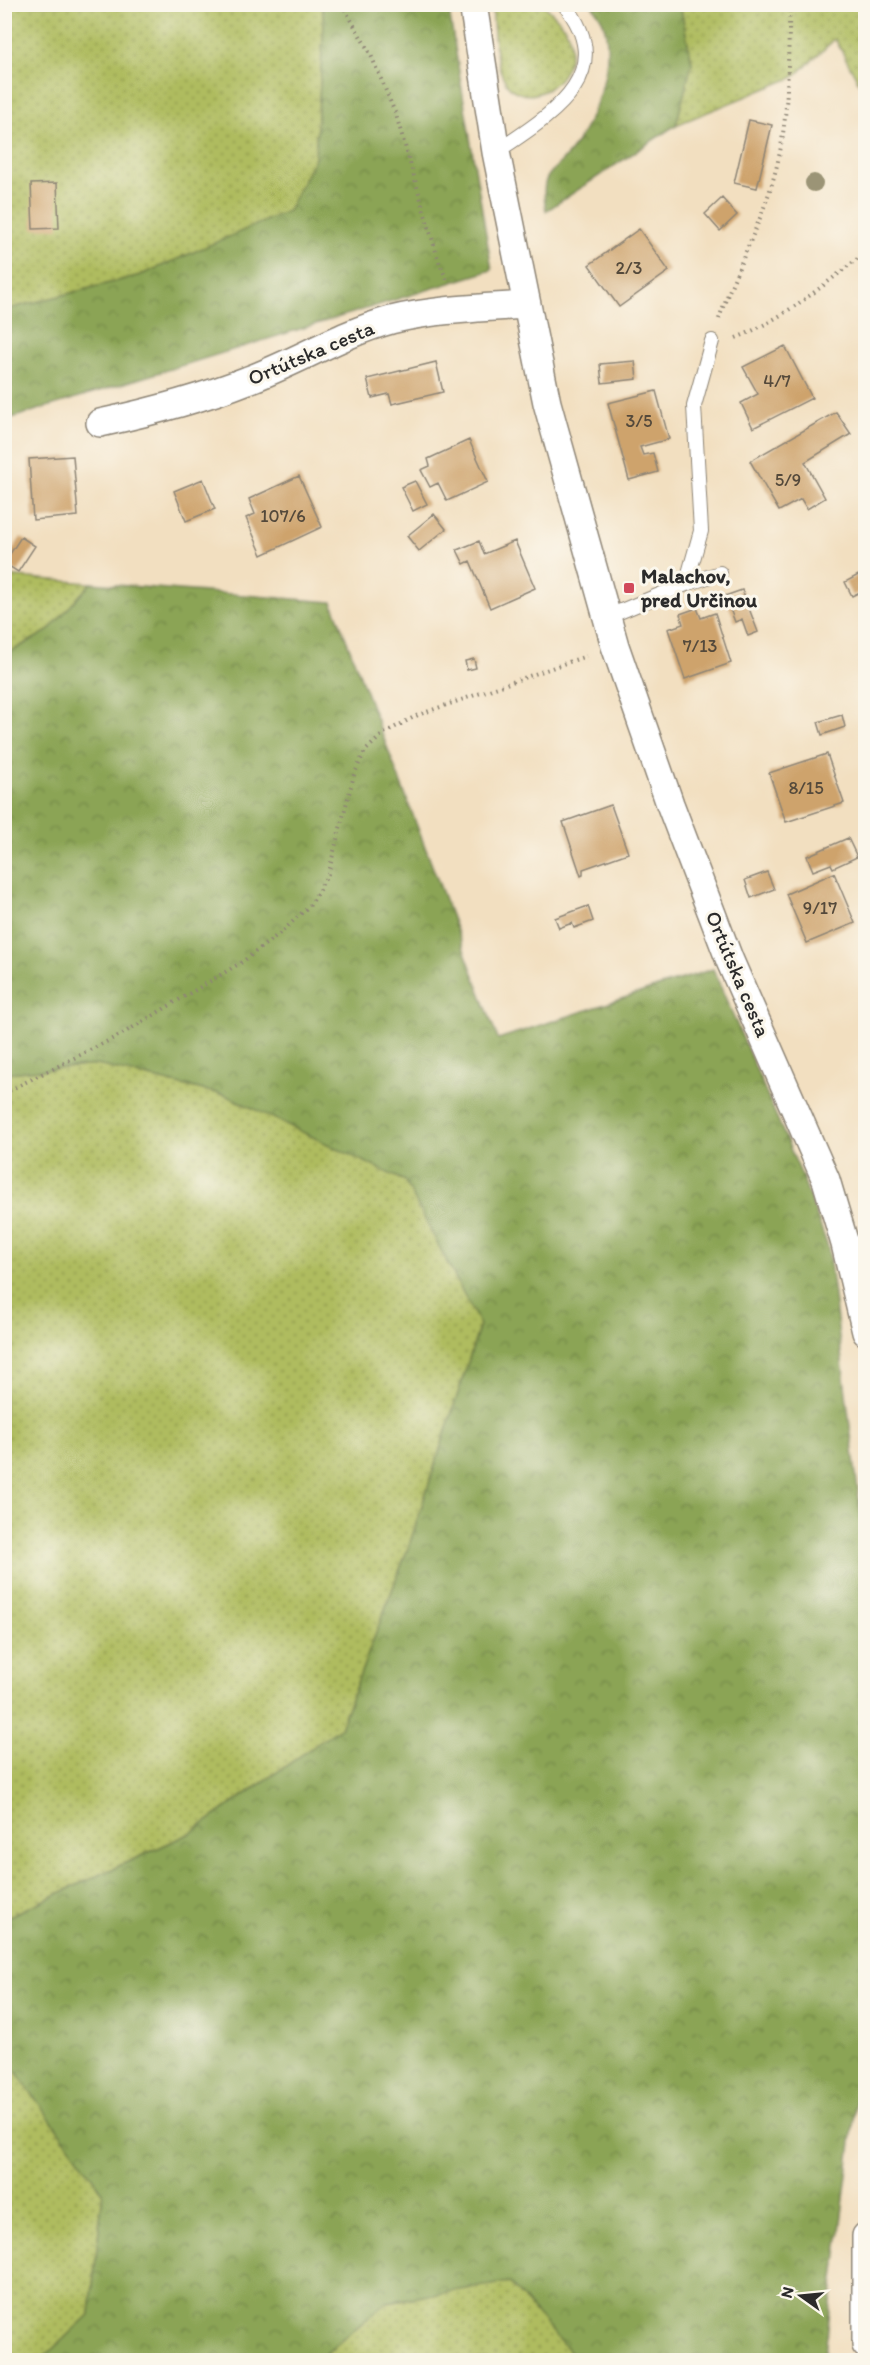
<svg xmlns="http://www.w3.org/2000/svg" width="870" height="2365" font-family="Itim,sans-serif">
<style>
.grass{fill:url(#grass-dots);stroke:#6d7444;stroke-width:1.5}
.forest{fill:url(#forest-crowns);stroke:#5b6840;stroke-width:1.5}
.building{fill:#cea36c}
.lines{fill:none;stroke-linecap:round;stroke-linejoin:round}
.service-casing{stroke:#8e8576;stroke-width:16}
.minor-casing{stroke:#8e8576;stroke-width:30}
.path{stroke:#8e8576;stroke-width:4;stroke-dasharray:1.5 4.5;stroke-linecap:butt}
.service{stroke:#fff;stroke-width:14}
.minor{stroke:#fff;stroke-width:27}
.tree{fill:#9b9476}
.poi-dot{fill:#d1495b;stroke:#fbf7ec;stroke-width:2}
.labels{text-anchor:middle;stroke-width:6;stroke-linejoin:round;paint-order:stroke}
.number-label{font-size:18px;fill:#54493b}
.street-label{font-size:21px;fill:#2b2b2b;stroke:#fbf7ec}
.poi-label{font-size:21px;font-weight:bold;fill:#2b2b2b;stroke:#fbf7ec;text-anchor:start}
</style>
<defs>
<pattern id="grass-dots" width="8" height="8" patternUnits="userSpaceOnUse" patternTransform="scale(1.5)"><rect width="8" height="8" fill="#afbc5e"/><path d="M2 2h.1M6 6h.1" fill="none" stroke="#8f994e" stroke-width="1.8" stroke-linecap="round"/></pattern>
<pattern id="forest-crowns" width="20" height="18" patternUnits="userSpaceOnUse" patternTransform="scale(1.5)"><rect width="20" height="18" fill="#8ba455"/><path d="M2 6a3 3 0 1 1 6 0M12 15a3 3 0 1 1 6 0" fill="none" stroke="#728647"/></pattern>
</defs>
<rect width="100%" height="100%" fill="#fbf7ec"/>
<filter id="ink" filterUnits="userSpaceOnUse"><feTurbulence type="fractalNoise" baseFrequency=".0167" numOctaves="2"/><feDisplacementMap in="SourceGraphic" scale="12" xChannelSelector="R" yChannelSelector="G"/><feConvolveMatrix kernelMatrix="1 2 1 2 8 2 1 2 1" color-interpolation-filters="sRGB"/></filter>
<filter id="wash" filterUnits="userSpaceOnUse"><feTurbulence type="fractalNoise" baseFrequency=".008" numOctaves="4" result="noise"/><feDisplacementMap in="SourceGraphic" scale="24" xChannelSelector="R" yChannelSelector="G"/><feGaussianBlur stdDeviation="1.35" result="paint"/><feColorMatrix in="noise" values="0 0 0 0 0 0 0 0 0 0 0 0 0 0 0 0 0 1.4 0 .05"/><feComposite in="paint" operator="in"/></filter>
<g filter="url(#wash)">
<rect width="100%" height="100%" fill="#f2dfc0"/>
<path class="grass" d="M5 5H322L324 25 315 158 288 211 141 275 5 310Z
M492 5H544C554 15 568 26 570 41 577 87 519 115 503 77 493 55 494 28 492 5Z
M680 5H865V94L835 39 794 77 676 125 692 63Z
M5 576 91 583 48 631 5 655Z
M98 1065 225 1095 405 1181 480 1325 410 1543 340 1728 189 1834 5 1918 4 1073Z
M15 2069 103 2192 90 2314 41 2360H5L4 2073Z
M510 2281 577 2360H318L387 2302Z"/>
<path class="forest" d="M322 5H448L492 270 5 420V310L141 275 288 211 315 158 324 25Z
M592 5H680L692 63 676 125 546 211C539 169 552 177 573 148 596 115 615 65 604 25 602 18 596 11 592 5Z
M91 583 332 602 498 1039 713 969 802 1176 828 1247 865 1548V2029L824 2360H577L509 2282 387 2302 318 2360H41L90 2314 103 2192 15 2070 5 2073V1918L189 1834 340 1728 410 1543 480 1325 405 1181 225 1095 98 1065 5 1073V655L48 631Z"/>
<g id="blocks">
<path class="building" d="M749 120 772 125 757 188 734 183Z
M57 183 59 228 33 229 31 184Z
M722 198 737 215 720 231 705 214Z
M639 229 669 271 619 307 589 265Z
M785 346 812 398 753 428 741 403 758 394 743 367Z
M635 361 637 379 602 383 600 364Z
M436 362 443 392 392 404 389 394 372 398 367 379Z
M656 391 669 439 640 447 643 455 653 453 658 472 629 480 608 403Z
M836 412 851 434 805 462 825 498 807 509 801 499 779 511 750 461Z
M469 440 488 482 447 501 438 483 430 487 421 470 430 466 428 459Z
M73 456 78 516 33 520 29 459Z
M299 476 322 527 262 555 246 518 255 514 249 499Z
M203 479 215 509 186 521 174 491Z
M415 481 427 504 413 511 401 487Z
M434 514 446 529 419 551 407 536Z
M21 537 35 546 18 572 4 563Z
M479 541 484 554 515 541 535 588 490 608 470 561 464 564 457 550Z
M866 571V599L862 591 852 596 845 582Z
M742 590 758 632 748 636 742 619 735 622 725 596Z
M697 608 701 618 715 613 731 663 685 679 668 629 683 624 680 614Z
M474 659 476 668 467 670 465 661Z
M842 715 845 727 822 735 818 722Z
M827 754 844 803 786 822 769 773Z
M611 805 628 853 583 869V875L581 876 563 822Z
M848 838 857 857 833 868 831 864 813 871 807 856Z
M767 872 774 889 751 898 745 880Z
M834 873 855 923 807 943 786 894Z
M588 906 593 921 574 928 572 923 559 928 555 918Z"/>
</g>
</g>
<g filter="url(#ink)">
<use href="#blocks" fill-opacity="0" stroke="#8e8576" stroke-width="1.5"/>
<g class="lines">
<defs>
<path id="service" d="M496 152C549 116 621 75 564 4
M686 584 701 531 694 406 712 341
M607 617 686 584 720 573"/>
<path id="minor" d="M473 4 496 152 547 403 615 646 670 804 730 961 826 1180 845 1244 866 1332
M100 423C151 412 200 399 248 380 297 362 340 334 391 320 435 309 481 308 526 305
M866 2236V2345"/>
</defs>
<use href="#service" class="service-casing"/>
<use href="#minor" class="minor-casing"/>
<path class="path" d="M342 4 371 55 396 115 439 262 447 280
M719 319C735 270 762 223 775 173 790 119 787 61 790 4
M736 338C785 318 824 285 866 252
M4 1093 122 1034 242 962 284 930 311 904 328 874 354 775 365 751 384 733 418 715 586 656"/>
<use href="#service" class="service"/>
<use href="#minor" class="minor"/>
</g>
<circle class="tree" cx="814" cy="183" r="9"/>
</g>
<rect class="poi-dot" x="623" y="582" width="12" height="12" rx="3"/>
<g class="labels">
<g class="number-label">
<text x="629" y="274">2/3</text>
<text x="777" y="387">4/7</text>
<text x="639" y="427">3/5</text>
<text x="788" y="486">5/9</text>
<text x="283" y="522">107/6</text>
<text x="700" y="652">7/13</text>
<text x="806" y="794">8/15</text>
<text x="820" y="914">9/17</text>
</g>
<g class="street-label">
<text transform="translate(311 353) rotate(-23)" y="7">Ortútska cesta</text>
<text transform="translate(738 974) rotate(67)" y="7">Ortútska cesta</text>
</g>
<g class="poi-label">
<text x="641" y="583">Malachov,<tspan x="641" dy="24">pred Určinou</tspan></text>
</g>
</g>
<rect width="870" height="2365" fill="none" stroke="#fbf7ec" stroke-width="24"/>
<g transform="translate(801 2296) rotate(285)" stroke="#fbf7ec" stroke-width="4.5" paint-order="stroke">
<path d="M0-4.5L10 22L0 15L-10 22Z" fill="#2b2b2b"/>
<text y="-9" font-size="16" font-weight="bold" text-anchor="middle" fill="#2b2b2b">N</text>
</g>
</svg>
